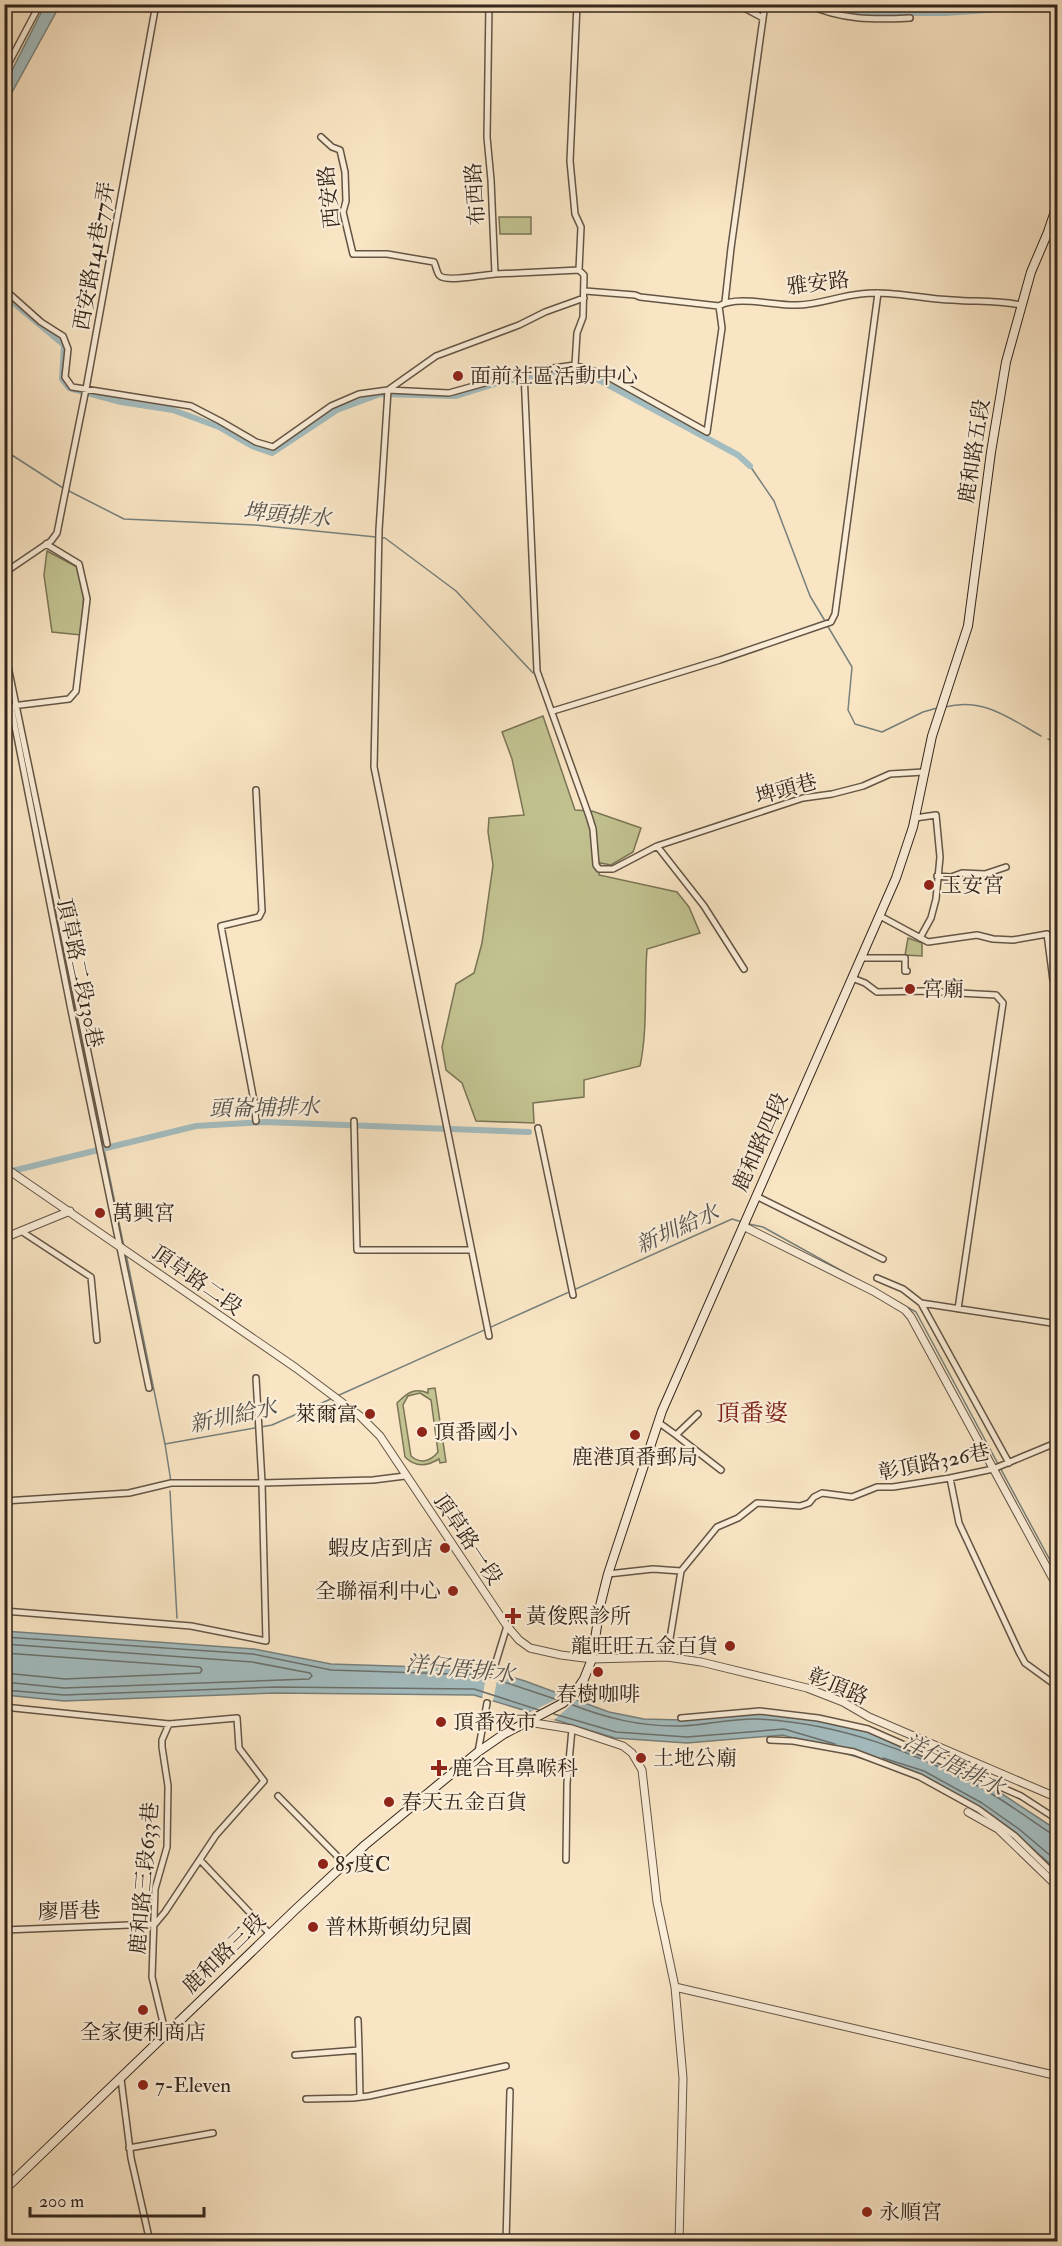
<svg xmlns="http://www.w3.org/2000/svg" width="1062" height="2246" font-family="'IM FELL Double Pica','Noto Serif TC',serif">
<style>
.green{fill:#c2c391;stroke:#7a7456;stroke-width:1.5;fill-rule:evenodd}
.water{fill:#a3bcbf;stroke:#76807d;stroke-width:1.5}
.pier{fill:#f9e5c4}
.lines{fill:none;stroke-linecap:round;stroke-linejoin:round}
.shore{stroke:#6b706d;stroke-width:1.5}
.stream{stroke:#76807d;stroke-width:1.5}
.canal{stroke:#a3bcbf;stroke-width:6}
.minor-casing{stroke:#645545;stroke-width:8}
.tertiary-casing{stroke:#645545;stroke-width:9}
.secondary-casing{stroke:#33251b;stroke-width:10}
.minor{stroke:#fbeed9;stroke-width:5}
.tertiary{stroke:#fbeed9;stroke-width:7}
.secondary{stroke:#fbeed9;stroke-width:8}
.poi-dot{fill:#8f2418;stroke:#fbeed9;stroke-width:2}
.labels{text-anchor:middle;stroke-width:4.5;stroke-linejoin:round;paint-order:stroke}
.street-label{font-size:21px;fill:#33251b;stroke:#fbeed9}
.poi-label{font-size:21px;fill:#33251b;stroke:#fbeed9;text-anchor:start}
.water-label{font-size:22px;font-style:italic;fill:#55524c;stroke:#fbeed9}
.quarter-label{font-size:24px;fill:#7a1f14;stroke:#fbeed9}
</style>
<rect width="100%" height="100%" fill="#f9e5c4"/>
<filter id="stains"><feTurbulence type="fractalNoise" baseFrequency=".00333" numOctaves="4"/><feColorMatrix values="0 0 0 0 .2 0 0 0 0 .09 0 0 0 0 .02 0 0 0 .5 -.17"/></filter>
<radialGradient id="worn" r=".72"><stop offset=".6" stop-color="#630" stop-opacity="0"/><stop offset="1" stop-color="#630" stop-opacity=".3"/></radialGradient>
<path class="green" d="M499 217H531V234H500Z
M47 551 79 568 84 592 81 635 52 632 44 575Z
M543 716 575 810 592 811 641 828 633 852 611 865 600 863 599 875 677 892 689 907 700 933 647 949C644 987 648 1029 640 1066L584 1080V1097L533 1103 534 1123 476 1121 462 1083 446 1070 442 1047 456 984 474 973 482 943 493 865 488 832 489 818 524 815 512 759 502 732Z
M908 938 922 943V956L905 955Z
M435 1388 446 1462 440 1463 439 1459C427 1466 416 1468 405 1457L397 1403C407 1393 415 1387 428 1393V1389ZM420 1393 431 1400 438 1452C430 1462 420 1464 411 1456L403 1405 408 1396Z"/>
<path class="water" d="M45 5H60L5 105V84Z
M4 1631 254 1649 331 1664 484 1669 525 1681 609 1712 644 1719 681 1720 760 1713 818 1719 867 1731 915 1751 990 1786 1057 1830V1870L1016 1834 921 1776 783 1735 687 1743 615 1738 474 1695 275 1693 64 1701 5 1695Z"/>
<path class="pier" d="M488 1667 499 1670 493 1701 482 1699Z
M565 1693 579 1698 554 1720 528 1713 555 1700Z"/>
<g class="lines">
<path class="shore" d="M4 1637 253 1654 331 1670 483 1675 558 1700
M4 1644 252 1662 310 1673 312 1676 309 1679 64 1688 4 1682
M4 1653 200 1667 202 1670 200 1673 65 1679 4 1673
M4 1690 64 1695 275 1687 474 1689 539 1710
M570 1704C606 1718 641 1727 681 1726 707 1725 732 1718 758 1719 840 1723 915 1752 987 1791 1009 1804 1031 1820 1052 1834H1058
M554 1714 616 1732 687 1737 784 1729 835 1744
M883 1758 924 1771 982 1803 1019 1829 1058 1862"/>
<path class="stream" d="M4 450 63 488
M750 466 774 501 810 596 825 621
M67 490 124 519 255 525 376 537
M380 538H385L456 591 533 673
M827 625 852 667 848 710 855 724 882 732 923 712 937 708
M4 665 12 703
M945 707C983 697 1009 718 1041 736
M1048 739 1058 744
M23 755 124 1247
M749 1224 763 1227 862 1282
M126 1254 165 1444 171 1482
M887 1296 916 1312 1058 1575
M337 1396 732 1219 742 1222
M165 1444 272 1425 333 1398
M170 1491 177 1618"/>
<path class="canal" d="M823 4 854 13H946L1058 5
M4 295 64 345 62 379 69 388 121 402 173 410 219 427 252 446 272 453 337 410 380 394 456 396 501 382 570 369 588 374 738 455 750 466
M4 1173 196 1126 265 1122 529 1132"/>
<defs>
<path id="minor" d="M489 4 487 137 491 180 495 274 579 270 584 275 583 317 577 333 575 365
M577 4 570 161 575 214 581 227 579 270
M737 4 763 18
M807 4C840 20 874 20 910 18
M4 72 40 4
M321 137 332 147 340 150 345 172 346 201 343 212 353 254H387L434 262C436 266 437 274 440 276 447 282 484 275 495 274
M4 289 41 322 63 336 68 349 65 377 72 387 191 406 220 421 256 442 273 447 331 406 359 394 388 390 449 393 524 372 575 365 603 374 707 432 722 328 719 306
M585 291 635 295 640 297 719 306C738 295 775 306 797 305 818 305 839 296 860 294 891 290 921 299 952 300 977 302 995 300 1021 305
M725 302 731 248 765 4
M524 372 537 671 589 816 593 829 596 865 599 869H613L657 846 704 906 744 969
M4 573 51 541 57 533 86 389 156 4
M4 647 107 1144
M11 706 71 1010 149 1388
M4 707 69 699 76 691 87 599 79 564 46 544
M553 711 720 660 831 622 835 614 878 293
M915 818 936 815 940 857 936 899 931 918 920 938
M657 846 803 798 832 794 863 786 890 774 924 772
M937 876 951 877 962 873 985 874 1006 867
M880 916 928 942 977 935 993 939 1013 940 1047 934 1053 980
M860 958H905V971H907
M852 978 865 983 877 992 923 991 996 995 1003 1003 958 1309
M256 1121 254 1101 221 926 259 917 262 911 256 790
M354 1121 357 1250H471
M538 1128 573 1295
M756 1196 883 1259
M21 1231 91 1277 97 1340
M877 1278 903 1289 921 1303 1058 1324
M921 1303 1009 1463
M489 1336 374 767 379 530 388 390 436 356 519 325 545 312 584 298
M658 1422 676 1435 698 1414
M676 1435 721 1470
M950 1478 959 1523 1019 1652 1025 1663 1058 1687
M4 1501 129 1493 171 1483H262L373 1480 405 1476
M608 1574 653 1569 681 1571
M4 1611 191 1626 266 1641 262 1483 256 1378
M667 1657 681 1571 717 1527 738 1518 757 1503 800 1506 809 1503 814 1497 822 1493 852 1497 877 1487H893L950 1478 993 1469 1058 1442
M495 1665 507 1626
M4 1707 169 1724 237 1718 239 1748 264 1781 216 1835 165 1912 155 1924 4 1930
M681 1718 760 1711 818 1718 868 1729 1021 1796 1058 1820
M770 1740 793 1741 854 1752 920 1777 978 1809 1015 1836 1058 1878
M478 1752 487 1703
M278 1796 344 1863
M200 1860 270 1934
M566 1860 567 1783 572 1729
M358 2020 359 2050
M166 2035 152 1977 155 1889 167 1847 168 1786 162 1747V1740L169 1724
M295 2055 359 2050 360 2097
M121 2079 131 2158 150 2242
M306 2099 353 2098 369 2096 506 2066
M129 2148 213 2133
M506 2242 510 2091"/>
<path id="tertiary" d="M4 1167 296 1368 360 1416 380 1436 507 1626 519 1640 530 1648 561 1655 592 1659 667 1657 701 1662 807 1688 843 1702 869 1717 1058 1798
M743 1226 873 1291 905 1310 911 1317 1058 1588
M4 1238 70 1211
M528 1722 572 1729 623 1746 632 1753 642 1770 657 1902 675 1987 683 2078 679 2242
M968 1812 998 1829 1058 1887
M675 1987 1058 2076"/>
<path id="secondary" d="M4 2190 296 1909 365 1845 478 1752 504 1734 563 1703 576 1691 584 1679 592 1659 600 1606 608 1574 662 1411 882 910 896 878 913 827 932 736 968 626 991 452 1006 362 1031 272 1048 232 1058 202"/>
</defs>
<use href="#minor" class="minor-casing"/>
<use href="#tertiary" class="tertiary-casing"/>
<use href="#secondary" class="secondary-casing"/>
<use href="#minor" class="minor"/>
<use href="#tertiary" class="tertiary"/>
<use href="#secondary" class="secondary"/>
</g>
<g class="poi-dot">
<circle cx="458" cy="376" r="6"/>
<circle cx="929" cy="885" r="6"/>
<circle cx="910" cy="989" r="6"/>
<circle cx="100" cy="1213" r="6"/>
<circle cx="370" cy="1414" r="6"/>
<circle cx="422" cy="1432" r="6"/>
<circle cx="635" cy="1435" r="6"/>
<circle cx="445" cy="1548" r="6"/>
<circle cx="453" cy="1591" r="6"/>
<path d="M510 1607h6v6h6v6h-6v6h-6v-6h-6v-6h6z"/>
<circle cx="730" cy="1646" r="6"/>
<circle cx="598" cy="1672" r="6"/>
<circle cx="441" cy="1722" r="6"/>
<circle cx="641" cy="1758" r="6"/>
<path d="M436 1759h6v6h6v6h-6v6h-6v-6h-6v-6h6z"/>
<circle cx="389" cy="1802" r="6"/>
<circle cx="323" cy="1864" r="6"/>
<circle cx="313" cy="1927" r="6"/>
<circle cx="143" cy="2010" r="6"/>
<circle cx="143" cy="2085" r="6"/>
<circle cx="867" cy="2212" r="6"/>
</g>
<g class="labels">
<g class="street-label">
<text transform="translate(475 194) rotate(-94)" y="7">布西路</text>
<text transform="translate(329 197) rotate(-96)" y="7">西安路</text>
<text transform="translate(94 256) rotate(-80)" y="7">西安路141巷77弄</text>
<text transform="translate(818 283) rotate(-7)" y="7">雅安路</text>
<text transform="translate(974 451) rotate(-81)" y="7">鹿和路五段</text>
<text transform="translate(786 789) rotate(-15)" y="7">埤頭巷</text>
<text transform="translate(80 973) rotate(78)" y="7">頂草路二段130巷</text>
<text transform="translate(760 1142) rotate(-66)" y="7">鹿和路四段</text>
<text transform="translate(197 1280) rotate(35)" y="7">頂草路二段</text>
<text transform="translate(934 1462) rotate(-11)" y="7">彰頂路326巷</text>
<text transform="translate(468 1539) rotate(56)" y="7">頂草路一段</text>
<text transform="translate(838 1686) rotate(23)" y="7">彰頂路</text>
<text transform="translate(144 1878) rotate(-85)" y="7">鹿和路三段633巷</text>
<text transform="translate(69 1911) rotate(-2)" y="7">廖厝巷</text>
<text transform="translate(224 1953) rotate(-44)" y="7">鹿和路三段</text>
</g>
<g class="poi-label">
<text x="470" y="383">面前社區活動中心</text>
<text x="941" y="892">玉安宮</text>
<text x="922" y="996">宮廟</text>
<text x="112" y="1220">萬興宮</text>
<text x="358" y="1421" text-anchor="end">萊爾富</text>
<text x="434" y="1439">頂番國小</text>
<text x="635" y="1464" text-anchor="middle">鹿港頂番郵局</text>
<text x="433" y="1555" text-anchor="end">蝦皮店到店</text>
<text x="441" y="1598" text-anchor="end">全聯福利中心</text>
<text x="526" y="1623">黃俊熙診所</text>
<text x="718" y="1653" text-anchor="end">龍旺旺五金百貨</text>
<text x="598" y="1701" text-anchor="middle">春樹咖啡</text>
<text x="453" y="1729">頂番夜市</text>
<text x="653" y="1765">土地公廟</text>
<text x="452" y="1775">鹿合耳鼻喉科</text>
<text x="401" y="1809">春天五金百貨</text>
<text x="335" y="1871">85度C</text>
<text x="325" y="1934">普林斯頓幼兒園</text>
<text x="143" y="2039" text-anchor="middle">全家便利商店</text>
<text x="155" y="2092">7-Eleven</text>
<text x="879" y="2219">永順宮</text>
</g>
<g class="water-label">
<text transform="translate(287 514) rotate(5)" y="8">埤頭排水</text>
<text transform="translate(264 1107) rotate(-1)" y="8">頭崙埔排水</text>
<text transform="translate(677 1228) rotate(-24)" y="8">新圳給水</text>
<text transform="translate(233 1415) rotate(-12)" y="8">新圳給水</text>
<text transform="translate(460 1668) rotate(6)" y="8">洋仔厝排水</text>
<text transform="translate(954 1764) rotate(27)" y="8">洋仔厝排水</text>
</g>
<g class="quarter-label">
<text x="752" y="1421">頂番婆</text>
</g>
</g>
<rect width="1062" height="2246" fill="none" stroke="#f9e5c4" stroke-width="24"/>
<rect x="6" y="6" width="1050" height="2234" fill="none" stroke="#33251b" stroke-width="3"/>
<rect x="12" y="12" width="1038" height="2222" fill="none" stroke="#33251b" stroke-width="1.5"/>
<path d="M30 2207v9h174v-9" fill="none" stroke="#33251b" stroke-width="3"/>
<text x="39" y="2207" font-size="18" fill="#33251b" stroke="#fbeed9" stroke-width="4.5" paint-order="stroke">200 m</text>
<rect width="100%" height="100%" filter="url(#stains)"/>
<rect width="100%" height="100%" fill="url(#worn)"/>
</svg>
